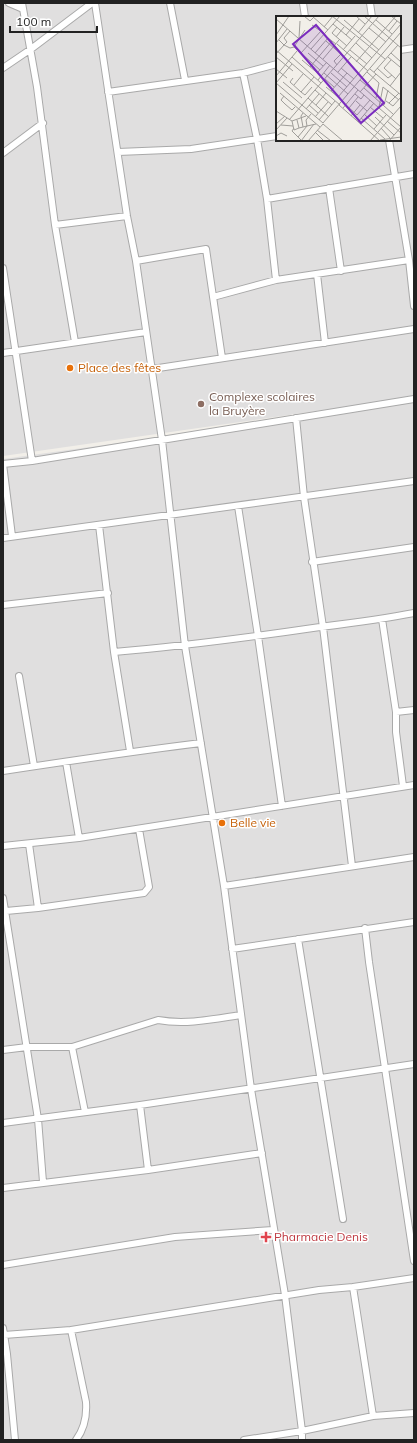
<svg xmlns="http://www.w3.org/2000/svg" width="417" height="1443" font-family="Mulish,sans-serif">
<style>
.residential{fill:#e0dfdf;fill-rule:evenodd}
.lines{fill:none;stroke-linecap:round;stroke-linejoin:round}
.minor-casing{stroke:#a9a9a9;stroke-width:8}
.minor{stroke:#fff;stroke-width:6}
.food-dot{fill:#e8710a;stroke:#fff;stroke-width:1.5}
.education-dot{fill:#8d6e63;stroke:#fff;stroke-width:1.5}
.health-dot{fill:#e0444e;stroke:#fff;stroke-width:1.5}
.labels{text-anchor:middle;stroke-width:3;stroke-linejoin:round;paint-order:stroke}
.food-label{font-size:12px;fill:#c56008;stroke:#fff;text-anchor:start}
.education-label{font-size:12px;fill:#785e54;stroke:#fff;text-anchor:start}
.health-label{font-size:12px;fill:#be3a42;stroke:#fff;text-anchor:start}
.inset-road{fill:none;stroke:#9f9d99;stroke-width:1}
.view{fill:#7b2cbf;fill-opacity:0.15;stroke:#7b2cbf;stroke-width:2}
.inset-edge{fill:none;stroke:#222;stroke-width:2}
</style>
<rect width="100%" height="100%" fill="#f2efe9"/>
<path class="residential" d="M3 3H414V397L3 456ZM277 17H400V140H277Z
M414 402V1440H3V459Z"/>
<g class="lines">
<defs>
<path id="minor" d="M9 3 23 9
M22 3 37 87 55 225 75 342
M95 3 127 216 136 261 162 440 185 646 224 886 251 1089 285 1295 302 1431V1440
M170 3 185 80
M303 3 305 17
M370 3 372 17
M400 50 414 48
M3 68 31 49 92 3
M243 73 257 139 267 199 276 280
M108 92 243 73 277 64
M389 140 409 260 414 306
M118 152 191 149 277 136
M3 153 43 123
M329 188 341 271
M267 199 414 174
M55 225 127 216
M136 261 206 249 222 358
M3 268 32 461
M317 274 325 343
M213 297 276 280 409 260
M3 353 146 332
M152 369 414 329
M296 418 304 497 323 627 352 866
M3 464 32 461 414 399
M3 464 12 536
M238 506 258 636 282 806
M99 525 114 652 130 751
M3 538 414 481
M312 562 414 547
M3 605 108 593
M382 619 396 712V732L403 786
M114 652C183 646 252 637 320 627 352 623 383 619 414 613
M19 676 34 766
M396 712 414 710
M66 762 79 838
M3 771C69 761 135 751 201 743
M29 844 38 908
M3 846 79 838 414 785
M224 886 414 857
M3 898 38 1119 43 1182
M6 911 38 908 144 893 149 887 139 829
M365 928 369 962 414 1261
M298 939 343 1219
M232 949 414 922
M72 1047 85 1112
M3 1050 27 1047H72L158 1020C186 1025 214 1019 241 1015
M140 1105 148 1170
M3 1123 140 1105 414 1064
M3 1188 148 1170 262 1153
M3 1265 175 1237 273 1230
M353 1287 373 1416
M3 1328 7 1354 15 1440
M71 1330 86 1402C87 1416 85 1428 76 1440
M4 1335 71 1330 319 1290 353 1287 414 1278
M244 1440 302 1431 373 1416 414 1413"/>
</defs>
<use href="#minor" class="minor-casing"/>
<use href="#minor" class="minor"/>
</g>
<g class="food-dot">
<circle cx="70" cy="368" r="4"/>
<circle cx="222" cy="823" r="4"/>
</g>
<circle class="education-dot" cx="201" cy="404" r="4"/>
<path class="health-dot" d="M264 1231h4v4h4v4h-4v4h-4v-4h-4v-4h4z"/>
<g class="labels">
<g class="food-label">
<text x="78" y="372">Place des fêtes</text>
<text x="230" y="827">Belle vie</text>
</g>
<g class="education-label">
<text x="209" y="401">Complexe scolaires<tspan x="209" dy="14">la Bruyère</tspan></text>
</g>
<g class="health-label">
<text x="274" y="1241">Pharmacie Denis</text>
</g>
</g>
<g transform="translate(276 16)">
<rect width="125" height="125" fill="#f2efe9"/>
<path class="inset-road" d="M28 0 34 5 39 0M36 0 52 14M56 0 109 43M80 0 89 8M88 0 125 32M0 3 125 111M68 4 103 34M100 4 116 18M57 8 76 24M36 9 49 18M48 11 57 0M61 11 56 17 71 30M93 12 110 26M113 15 121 5M82 17 96 0M0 19 13 0M70 19 83 3M60 21 68 11M23 22 24 5M3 24 8 29 11 26 8 22 14 15M50 25 68 41M0 27 11 13M80 27 96 42M61 28 92 55M18 31 44 54M35 33 64 0M0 34 64 89M67 34 79 20M74 34 91 48M25 37 45 15M32 37 47 50M39 37 52 22 60 28M115 37 125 46M0 38 8 29 14 32 18 31 29 14M0 41 17 55M16 41 45 67M112 41 124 51M47 43 63 24M26 44 45 60M115 44 108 52 120 63M80 46 120 0M61 49 58 45 65 38M34 51 56 25M65 52 78 63M101 52 112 62 116 59M0 53 11 62M94 53 125 79M62 56 75 41M91 56 103 67 100 82M98 56 122 29M41 57 51 46M48 57 72 78M55 57 71 71M0 60 21 35M17 62 14 66 25 76 38 61M49 63 58 71M42 64 54 49M84 64 101 78M7 66 26 82M0 67 47 107M0 67 16 48M18 69 27 58M114 70 125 56M50 71 62 81 125 8 115 0M107 71 123 84M88 72 117 98M39 74 56 89M55 75 71 57M25 76 29 79 36 71M84 76 100 58M4 77 44 111M79 78 85 83 88 79M8 80 5 84 9 88 16 94 19 91M32 82 53 101M80 85 91 95M110 85 117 90 125 81M113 87 123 77M33 89 42 97M40 89 50 77M63 89 104 125M70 89 81 99 94 84M108 89 112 74M94 91 107 102M103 91 107 71M67 92 82 74M73 92 82 81M30 93 43 78M0 95 16 105 30 100M27 97 25 100 27 111M35 98 30 104 31 110 40 108M88 98 101 110M75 100 84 89M39 101 52 86M99 101 118 119M85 102 109 123M13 104 103 0M21 104 23 112 31 110 22 121M43 104 59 85M16 105 18 114 23 112M111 105 125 117M82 106 98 87M47 107 125 16M0 108 9 100M47 108 67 125M5 109 17 110M18 112 16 115 25 124M105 112 114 122M98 113 110 99M0 114 11 102M41 114 55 125M39 116 48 125M0 120 5 117 11 120M104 124 125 121M25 125 38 108M32 125 47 108M94 125 125 90M113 125 125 111"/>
<path class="view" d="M40 9 108 87 85 107 17 28Z"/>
<rect width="125" height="125" class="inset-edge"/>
</g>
<rect width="417" height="1443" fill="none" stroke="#222222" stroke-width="8"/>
<path d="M10 26v6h87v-6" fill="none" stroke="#222222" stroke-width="2"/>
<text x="16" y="26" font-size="12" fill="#222222" stroke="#ffffff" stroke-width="3" paint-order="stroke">100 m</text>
</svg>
